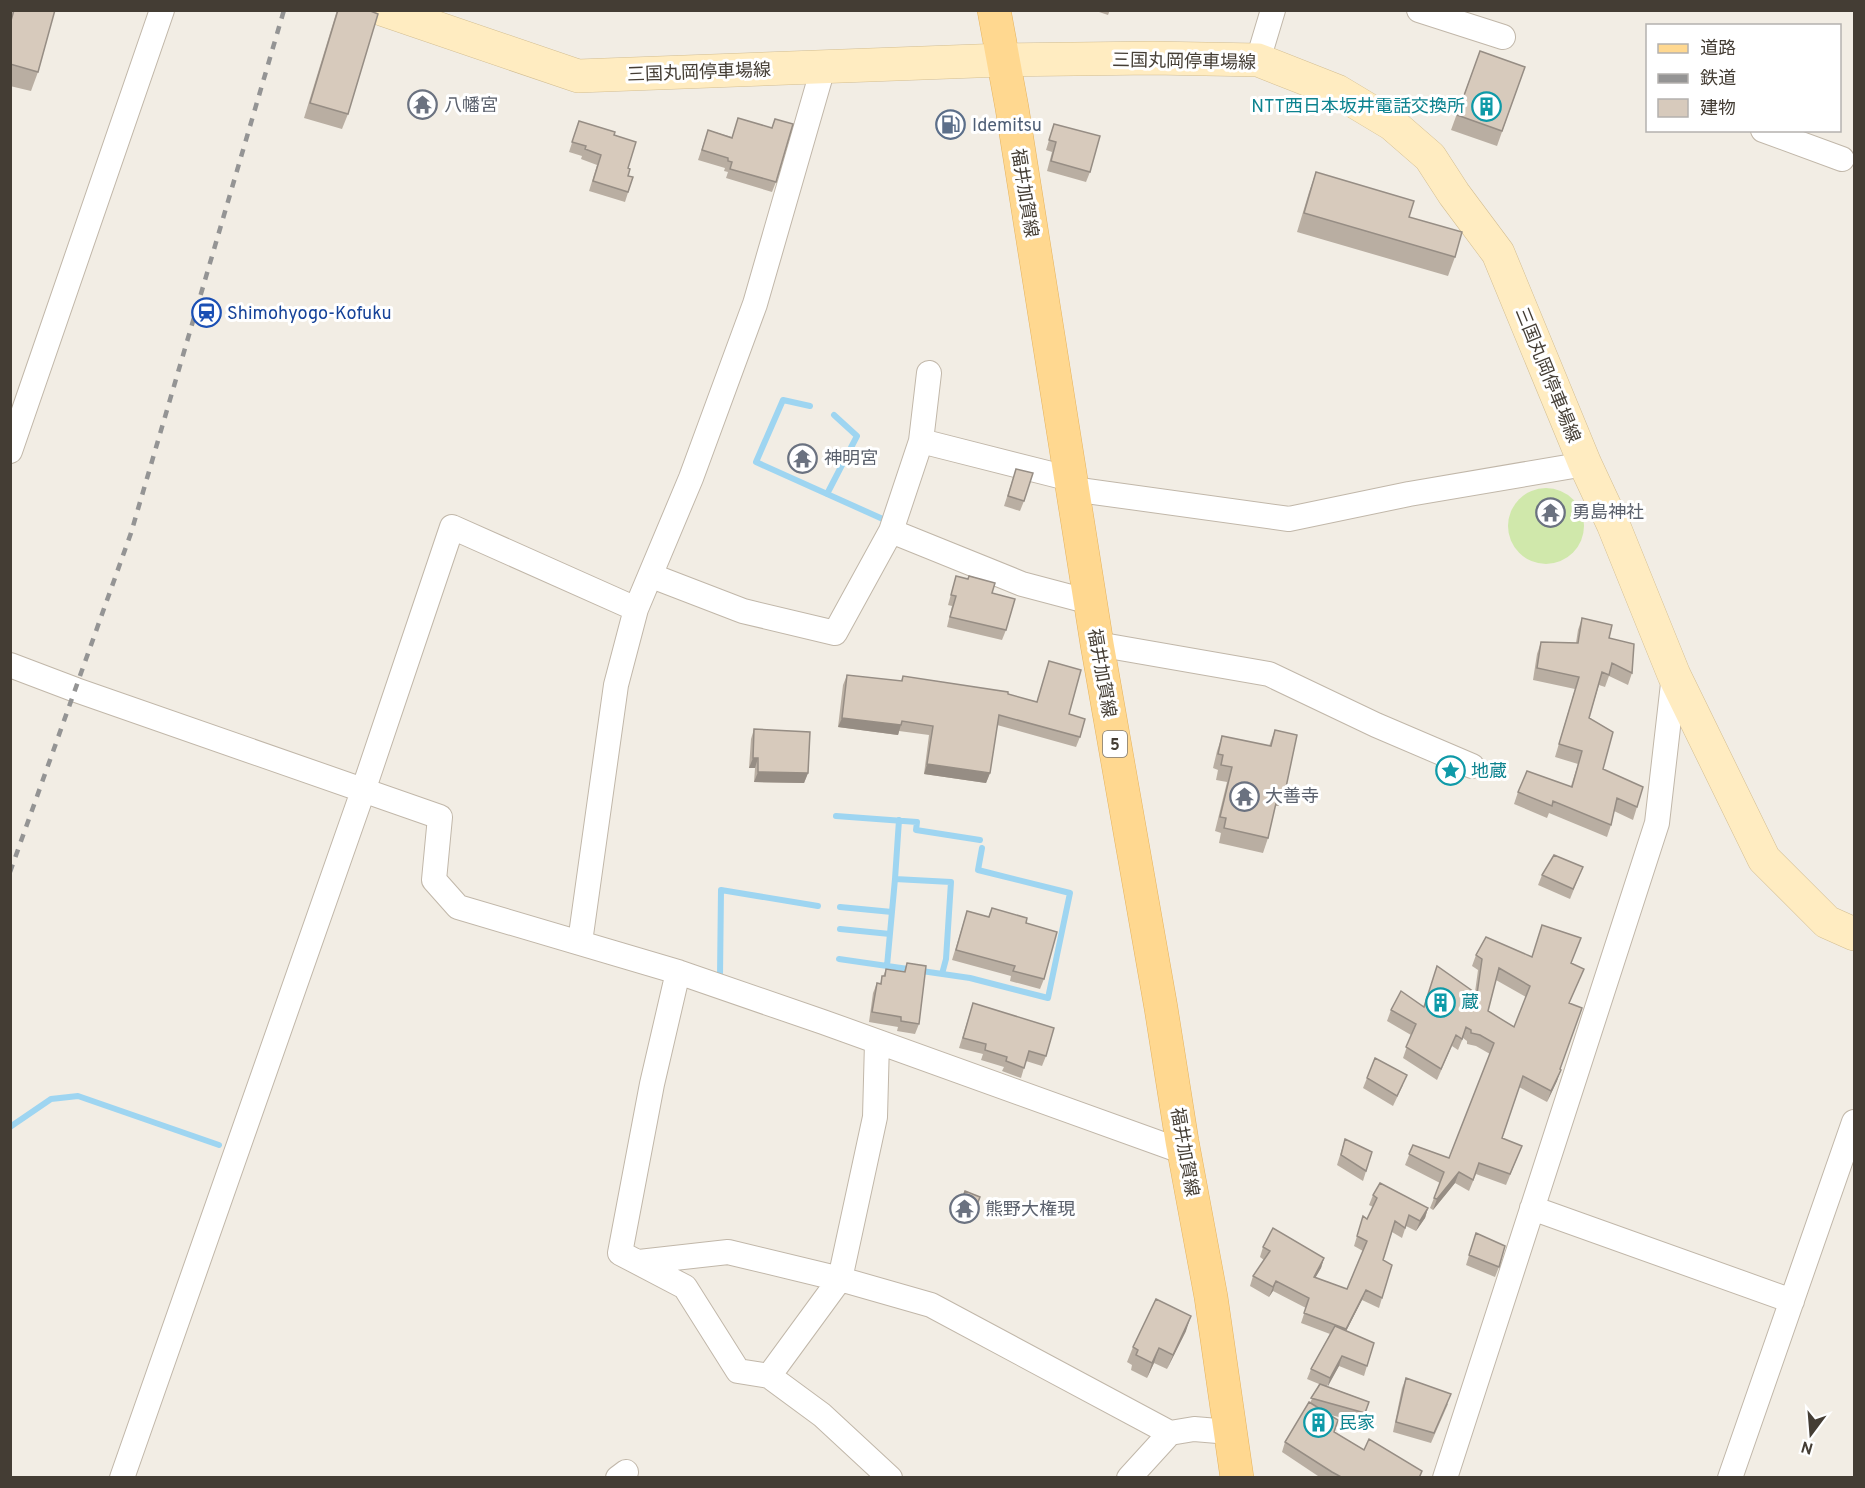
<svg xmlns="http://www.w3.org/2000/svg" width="1865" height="1488" font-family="Overpass,'Noto Sans JP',sans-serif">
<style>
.green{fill:#d0e8ab}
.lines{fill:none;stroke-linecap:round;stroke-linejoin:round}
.stream{stroke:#9ed5f1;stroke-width:6}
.street-casing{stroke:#c1b7a9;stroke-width:26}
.secondary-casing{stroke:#d3be92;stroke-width:34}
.primary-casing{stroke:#e5b35f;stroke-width:34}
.street{stroke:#fff;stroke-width:24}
.secondary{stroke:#ffecc1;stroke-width:33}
.primary{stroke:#ffd890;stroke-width:33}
.rail{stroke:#949494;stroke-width:4.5;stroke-dasharray:8 8;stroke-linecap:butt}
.wall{fill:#b9aea2;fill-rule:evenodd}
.shaded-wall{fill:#968d84}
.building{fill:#d7cabc;stroke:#968d84;stroke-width:1.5;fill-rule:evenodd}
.labels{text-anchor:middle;stroke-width:6;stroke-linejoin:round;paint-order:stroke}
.shield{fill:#fff;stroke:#7c7771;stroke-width:1.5}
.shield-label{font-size:16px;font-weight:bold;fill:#443d34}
.street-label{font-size:18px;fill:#443d34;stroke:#fff}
.worship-label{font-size:18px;fill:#5b616d;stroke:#fff;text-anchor:start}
.culture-label{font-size:18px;fill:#0d838f;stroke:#fff;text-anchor:start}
.service-label{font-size:18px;fill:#4e5e75;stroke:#fff;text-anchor:start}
.transit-label{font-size:18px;fill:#164399;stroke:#fff;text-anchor:start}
</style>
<rect width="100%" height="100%" fill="#f2ede4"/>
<path class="green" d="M1508 526a38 38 0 1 1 76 0a38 38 0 1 1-76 0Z"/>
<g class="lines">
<path class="stream" d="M810 406 783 400 756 462 885 520V523
M827 494 857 436 834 415
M836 816 917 822 916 830 980 840
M895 879 899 820
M840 907 892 912
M840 929 890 934
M839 959 970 978 1048 998 1070 893 978 870 982 848
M887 966 895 879 951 882 946 959 942 974
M720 976 721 890 818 906
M10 1127 51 1099 78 1096 219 1145"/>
<defs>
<path id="street" d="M1419 10 1503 37
M1258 60 1273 10
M1763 130 1842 159
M921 441 1071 479
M10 451 162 10
M1072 489 1289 519 1409 494 1585 464
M891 531 1022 584 1090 602
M652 576 743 611 835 633 891 531 921 441 929 373
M1097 644 1269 674 1376 725 1472 766
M10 665 76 690 440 817 434 880 458 907 678 972 823 1022 1184 1152
M580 942 616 685 636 609 691 478 755 304 823 68
M678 972 652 1084 620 1253 685 1287 738 1371 769 1376 822 1415 890 1478
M1532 1208 1792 1301
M639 1262 728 1252 840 1279 931 1305 1170 1433
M769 1376 840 1279 875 1117 877 1042
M122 1478 363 791 452 527 636 609
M618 1478 626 1472
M1129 1478 1170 1433 1194 1429 1230 1432
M1445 1478 1657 823 1674 675
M1730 1478 1854 1122"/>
<path id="secondary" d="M384 10 578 76 1003 60 1153 58 1258 60 1337 91 1392 124 1430 157 1454 194 1498 253 1585 464 1613 524 1674 675 1764 859 1827 922 1854 934"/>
<path id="primary" d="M994 10 1012 108 1097 644 1161 1008 1182 1141 1211 1297 1237 1478"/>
</defs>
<use href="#street" class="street-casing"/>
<use href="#secondary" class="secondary-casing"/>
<use href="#primary" class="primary-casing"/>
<use href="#street" class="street"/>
<use href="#secondary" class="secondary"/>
<use href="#primary" class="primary"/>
<path class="rail" d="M10 872 131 533 284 10"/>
</g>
<path class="wall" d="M13 10H55L38 72 31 91 10 86V19Z
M337 10H368L348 114 342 129 304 118Z
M1093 10H1110L1108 15Z
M1480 51 1525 67 1497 146 1451 130Z
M738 118 772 128 775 119 776 182 772 192 726 178 728 172 724 171 725 168 698 160 708 130 732 137Z
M579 121 614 135 628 168V176L633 177 625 202 589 191 597 165 581 159 582 156 569 152Z
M1054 124 1090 172 1086 182 1047 171 1052 152 1046 150Z
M1316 172 1409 217 1455 257 1448 276 1297 232 1309 192Z
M1016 469 1024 501 1020 511 1004 506Z
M956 576 992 593 1006 630 1002 640 947 627 952 606 948 605Z
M1582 618 1609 638 1632 673 1628 685 1609 676 1605 687 1599 685 1589 718 1603 769 1637 807 1633 820 1614 811 1611 825 1607 837 1549 813 1547 818 1514 804 1518 792 1571 786 1578 764 1555 757 1575 689 1533 680 1537 654 1541 642 1576 643 1578 630Z
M1049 661 1069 714 1080 737 1076 747 997 725 990 773 986 783 924 774 929 735 899 731 898 735 838 727 843 685 847 675 901 681 903 676 1008 694 1037 702Z
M754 729 808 773 804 783 754 782 755 768H749L751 739Z
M1275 730 1285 792 1279 806H1275L1268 838 1263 853 1219 843 1221 833 1215 831 1227 782 1216 780 1218 770 1213 768 1217 751 1222 736 1269 746Z
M1583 867 1570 899 1538 885 1542 875Z
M992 908 1026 923 1044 979 1040 989 1010 981 1011 976 952 960 967 911 988 917Z
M1476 955 1531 957 1571 963 1584 969 1569 1003 1560 1069 1557 1081 1547 1102 1519 1087 1502 1138 1518 1156 1506 1185 1476 1174 1469 1191 1455 1183 1433 1210 1430 1208 1440 1183 1405 1165 1413 1145 1449 1158 1490 1054 1476 1046 1467 1044V1041L1463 1038 1458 1050 1452 1046 1437 1080 1403 1058 1411 1035 1387 1021 1391 1010 1424 1007 1475 992 1478 970 1472 966ZM1496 980 1526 997 1514 1027 1488 1011Z
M907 963 919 1024 915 1034 897 1031 898 1027 869 1022 873 993 877 983 880 984 886 969 904 972Z
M973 1003 1046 1056 1042 1066 1026 1061 1021 1078 1002 1071 1004 1067 981 1060 983 1054 959 1048Z
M1367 1078 1403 1085 1393 1106 1363 1088Z
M1345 1139 1372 1152 1363 1181 1337 1165Z
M965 1191 980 1197 971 1222 956 1217Z
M1373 1195 1428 1208 1425 1218 1416 1231 1406 1226 1402 1238 1392 1232 1383 1260 1382 1298 1379 1308 1362 1300 1346 1331 1367 1366 1364 1376 1339 1366 1327 1386 1369 1402 1362 1423 1327 1414 1334 1432 1364 1450 1422 1471 1419 1478H1321L1282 1452 1285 1442 1310 1403 1319 1384 1307 1379 1311 1369 1330 1334 1301 1323 1306 1308 1273 1291 1269 1297 1250 1286 1253 1276 1264 1260 1260 1257 1263 1247 1324 1258 1321 1268 1315 1278 1347 1289 1363 1251 1354 1246 1363 1216 1367 1219 1373 1207 1369 1205Z
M1476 1233 1499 1267 1495 1277 1466 1265Z
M1186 1331 1167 1369 1154 1363 1147 1378 1131 1370 1132 1365 1127 1362 1133 1347Z
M1406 1378 1448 1404 1431 1443 1393 1432 1402 1388Z"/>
<path class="shaded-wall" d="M842 718 901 725 898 735 838 727Z
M753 758H758L755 768H749Z
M927 764 990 773 986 783 924 774Z
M758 772 808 773 804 783 754 782Z
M1561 1070 1557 1081 1547 1102 1551 1091Z
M1459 1172 1455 1183 1433 1210 1437 1199Z
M1428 1208 1425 1218 1416 1231 1420 1221Z
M1324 1258 1321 1268 1310 1287 1314 1277Z
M1276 1281 1273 1291 1269 1297 1273 1287Z
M1366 1290 1362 1300 1342 1339 1346 1329Z
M1191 1316 1186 1331 1167 1369 1173 1355Z
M1159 1348 1154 1363 1147 1378 1152 1363Z
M1342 1356 1339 1366 1327 1388 1330 1378Z"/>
<path class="building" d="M14 10H55L38 72 10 64V24Z
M338 10H368L378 14 348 114 310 103Z
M1480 51 1525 67 1502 131 1457 115Z
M738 118 772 128 775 119 793 124 776 182 730 169 732 162 728 161V158L702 150 708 130 732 138Z
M579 121 615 132 614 135 636 142 628 168 630 169 628 176 633 177 628 192 593 181 601 155 585 149 586 146 572 142Z
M1054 124 1100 136 1090 172 1051 161 1056 142 1049 140Z
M1316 172 1414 201 1409 217 1462 232 1455 257 1304 213Z
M1016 469 1033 473 1024 501 1008 496Z
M956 576 968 579 969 576 995 583 992 593 1015 599 1006 630 950 617 956 596 951 595Z
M1582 618 1612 625 1609 638 1634 644 1632 673 1612 663 1609 675 1602 672 1589 718 1613 732 1603 769 1643 787 1637 807 1617 798 1611 825 1553 801 1552 806 1518 792 1527 771 1572 787 1582 751 1559 744 1579 677 1537 668 1541 642 1578 643Z
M1049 661 1081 670 1069 714 1085 719 1080 737 999 715 990 773 927 764 933 726 902 721 901 725 842 718 847 675 902 681 903 676 1008 692V694L1037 702Z
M754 729 810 732 808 773 758 772V758H753Z
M1275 730 1297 735 1285 792 1279 790 1268 838 1224 828 1226 818 1220 817 1232 767 1221 765 1223 755 1218 754 1222 736 1271 746Z
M1554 855 1583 867 1573 889 1542 875Z
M992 908 1027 918 1026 923 1057 932 1044 979 1013 971 1015 966 956 950 967 911 989 917Z
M1542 925 1581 938 1571 963 1584 969 1569 1003 1582 1008 1560 1069 1561 1070 1551 1091 1523 1076 1502 1138 1522 1146 1510 1174 1479 1163 1473 1180 1459 1172 1437 1199 1434 1198 1444 1172 1409 1154 1413 1145 1449 1158 1494 1043 1480 1035 1471 1033V1030L1466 1027 1462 1039 1456 1035 1441 1069 1406 1047 1416 1024 1391 1010 1401 991 1424 1007 1437 966 1477 994 1482 959 1476 955 1486 937 1532 957ZM1499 968 1530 986 1514 1027 1488 1011Z
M907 963 926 966 919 1024 901 1021V1017L872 1012 877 983 881 984 882 976H885L886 969 905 972Z
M973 1003 1054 1028 1046 1056 1029 1051 1024 1068 1006 1061 1007 1057 985 1050 986 1044 963 1038Z
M1375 1058 1407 1075 1397 1096 1367 1078Z
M1345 1139 1372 1152 1366 1171 1341 1155Z
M1380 1183 1428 1208 1420 1221 1409 1215 1405 1228 1395 1221 1383 1260 1392 1265 1382 1298 1366 1290 1346 1329 1304 1313 1309 1298 1276 1281 1273 1287 1253 1276 1270 1251 1263 1247 1273 1228 1324 1258 1314 1277 1347 1289 1367 1241 1357 1236 1363 1216 1367 1219 1377 1198 1373 1195Z
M965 1191 980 1197 972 1217 958 1212Z
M1476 1233 1505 1246 1499 1267 1469 1255Z
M1156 1299 1191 1316 1173 1355 1159 1348 1152 1363 1136 1355 1138 1350 1133 1347Z
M1335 1326 1374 1343 1367 1366 1342 1356 1330 1378 1311 1369Z
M1406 1378 1451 1394 1434 1433 1396 1422Z
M1320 1384 1369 1402 1365 1413 1311 1398Z
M1309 1402 1338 1420 1334 1432 1364 1450 1369 1439 1422 1471 1419 1478H1343L1332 1472 1285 1442Z"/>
<defs>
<symbol id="temple-ring" viewBox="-11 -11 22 22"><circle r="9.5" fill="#fff" stroke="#6b7280" stroke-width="1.5"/><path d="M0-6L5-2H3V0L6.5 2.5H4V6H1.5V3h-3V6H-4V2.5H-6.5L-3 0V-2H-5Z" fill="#6b7280"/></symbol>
<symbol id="building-ring" viewBox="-11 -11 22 22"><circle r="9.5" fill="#fff" stroke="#0f9aa8" stroke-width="1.5"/><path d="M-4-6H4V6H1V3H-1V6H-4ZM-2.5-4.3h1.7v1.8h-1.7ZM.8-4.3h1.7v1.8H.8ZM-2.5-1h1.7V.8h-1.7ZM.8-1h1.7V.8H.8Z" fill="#0f9aa8"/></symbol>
<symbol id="fuel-ring" viewBox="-11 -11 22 22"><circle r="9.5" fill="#fff" stroke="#5c6f8a" stroke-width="1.5"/><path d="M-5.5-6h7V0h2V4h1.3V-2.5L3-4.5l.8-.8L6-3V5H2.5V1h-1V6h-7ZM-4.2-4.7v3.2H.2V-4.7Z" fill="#5c6f8a"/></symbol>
<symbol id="station-ring" viewBox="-11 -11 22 22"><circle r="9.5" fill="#fff" stroke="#1a4fb4" stroke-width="1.5"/><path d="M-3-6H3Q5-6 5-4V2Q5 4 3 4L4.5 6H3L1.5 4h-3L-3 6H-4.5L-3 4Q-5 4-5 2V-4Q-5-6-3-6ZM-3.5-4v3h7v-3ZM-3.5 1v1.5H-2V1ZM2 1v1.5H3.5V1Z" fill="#1a4fb4"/></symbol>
<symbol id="sight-ring" viewBox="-11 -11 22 22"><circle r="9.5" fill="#fff" stroke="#0f9aa8" stroke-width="1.5"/><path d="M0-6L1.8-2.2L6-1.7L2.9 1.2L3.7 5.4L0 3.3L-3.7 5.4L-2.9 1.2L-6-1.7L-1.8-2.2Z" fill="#0f9aa8"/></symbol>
</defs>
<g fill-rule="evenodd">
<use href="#temple-ring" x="406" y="88" width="33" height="33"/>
<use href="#building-ring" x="1470" y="90" width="33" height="33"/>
<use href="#fuel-ring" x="934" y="108" width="33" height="33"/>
<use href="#station-ring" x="190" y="296" width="33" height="33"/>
<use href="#temple-ring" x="786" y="442" width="33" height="33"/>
<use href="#temple-ring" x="1534" y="496" width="33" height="33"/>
<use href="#sight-ring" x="1434" y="754" width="33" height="33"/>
<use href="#temple-ring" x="1228" y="780" width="33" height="33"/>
<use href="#building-ring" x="1424" y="986" width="33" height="33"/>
<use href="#temple-ring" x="948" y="1192" width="33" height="33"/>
<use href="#building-ring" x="1302" y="1406" width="33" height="33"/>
</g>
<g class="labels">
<rect class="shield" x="1103" y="731" width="24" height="26" rx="4.5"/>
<g class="shield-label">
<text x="1115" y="750">5</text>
</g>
<g class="street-label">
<text transform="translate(1184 61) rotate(1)" y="6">三国丸岡停車場線</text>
<text transform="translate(699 72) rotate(-2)" y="6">三国丸岡停車場線</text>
<text transform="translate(1025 193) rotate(81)" y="6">福井加賀線</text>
<text transform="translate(1548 375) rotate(68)" y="6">三国丸岡停車場線</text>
<text transform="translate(1102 673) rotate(80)" y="6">福井加賀線</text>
<text transform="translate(1185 1152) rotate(80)" y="6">福井加賀線</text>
</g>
<g class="worship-label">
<text x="444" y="111">八幡宮</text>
<text x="824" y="464">神明宮</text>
<text x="1572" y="518">勇島神社</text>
<text x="1265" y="802">大善寺</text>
<text x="985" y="1215">熊野大権現</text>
</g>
<g class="culture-label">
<text x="1465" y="112" text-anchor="end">NTT西日本坂井電話交換所</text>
<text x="1471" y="777">地蔵</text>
<text x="1461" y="1008">蔵</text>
<text x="1339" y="1429">民家</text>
</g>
<g class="service-label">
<text x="972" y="131">Idemitsu</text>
</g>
<g class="transit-label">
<text x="227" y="319">Shimohyogo-Kofuku</text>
</g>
</g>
<rect width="1865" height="1488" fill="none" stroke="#443d34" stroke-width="24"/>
<rect x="1646" y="24" width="195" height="108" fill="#ffffff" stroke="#b4b1ae" stroke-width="1.5"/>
<rect x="1658" y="44" width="30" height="9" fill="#ffd890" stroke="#b4b1ae" stroke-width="1.5"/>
<text x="1700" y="54" font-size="18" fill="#443d34">道路</text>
<rect x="1658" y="74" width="30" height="9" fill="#949494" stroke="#b4b1ae" stroke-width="1.5"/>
<text x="1700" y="84" font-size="18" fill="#443d34">鉄道</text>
<rect x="1658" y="99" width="30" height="18" fill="#d7cabc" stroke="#b4b1ae" stroke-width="1.5"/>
<text x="1700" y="114" font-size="18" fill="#443d34">建物</text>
<g transform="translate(1811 1434) rotate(196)" stroke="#ffffff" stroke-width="4.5" paint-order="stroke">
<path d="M0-4.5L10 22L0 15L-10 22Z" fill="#443d34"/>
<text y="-9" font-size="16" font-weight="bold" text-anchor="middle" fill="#443d34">N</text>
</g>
</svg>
